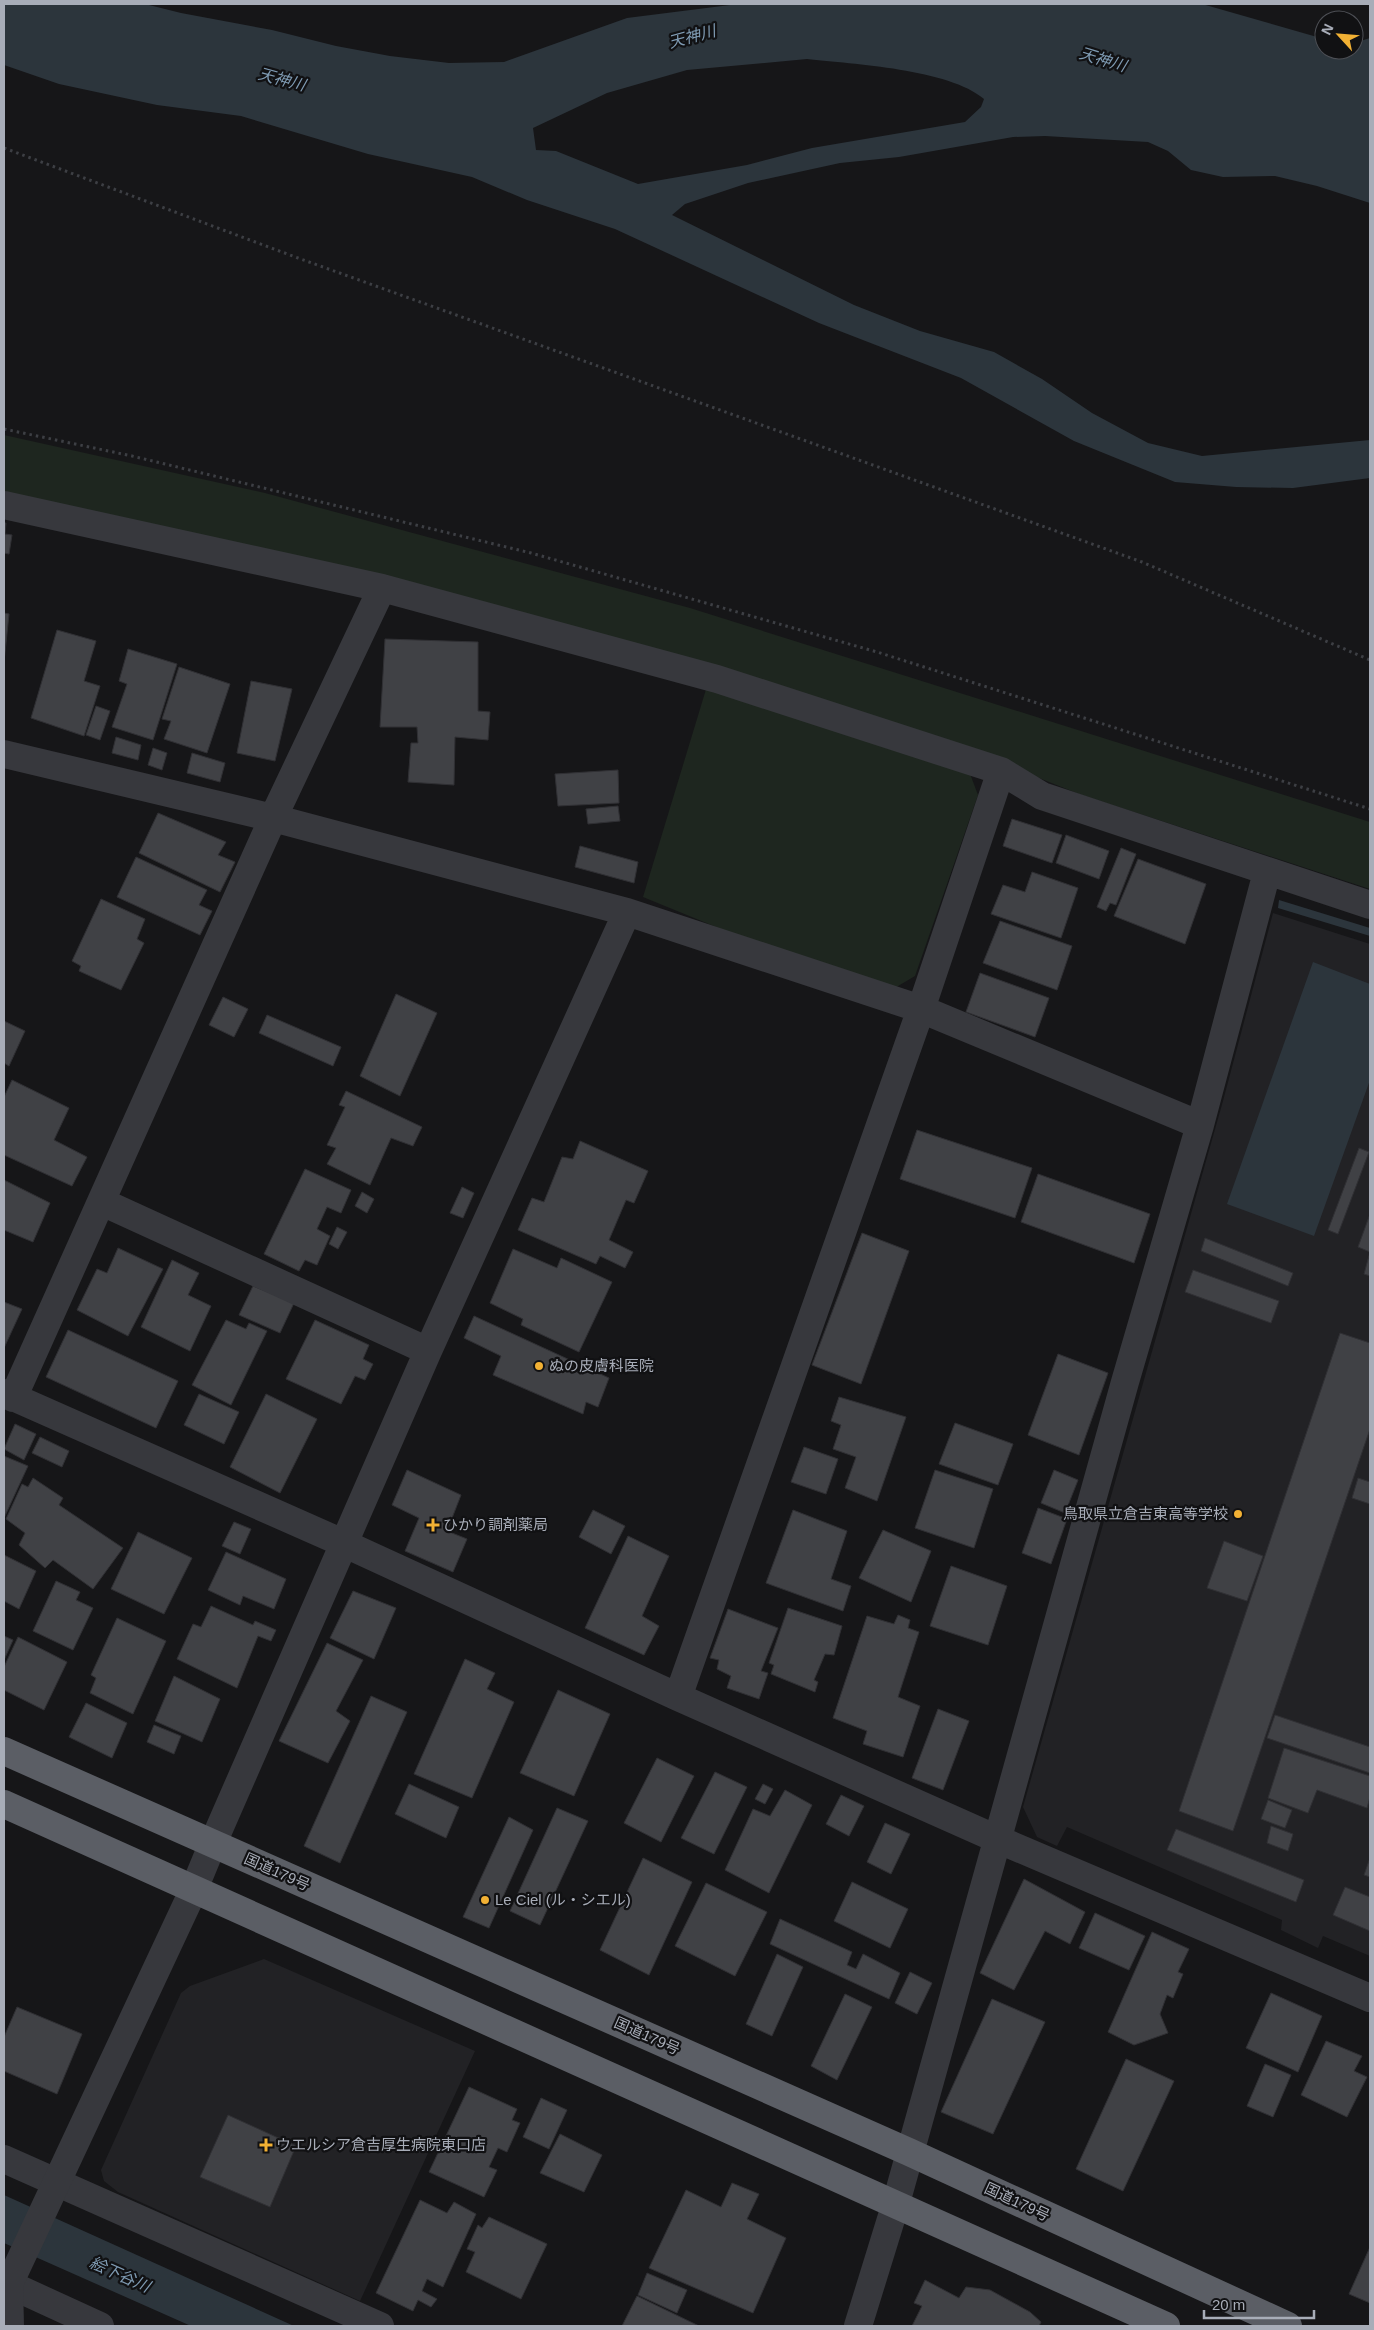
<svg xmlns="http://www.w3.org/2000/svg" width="1374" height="2330" font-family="Arial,'Noto Sans JP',sans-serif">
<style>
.built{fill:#222225}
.green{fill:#1e261f}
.water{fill:#2c353c;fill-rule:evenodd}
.building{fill:#404145;stroke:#303034}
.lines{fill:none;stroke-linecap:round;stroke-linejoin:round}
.path{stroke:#3d3f44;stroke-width:3;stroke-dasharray:2.5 4;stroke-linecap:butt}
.minor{stroke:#37383d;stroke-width:28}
.tertiary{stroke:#37383d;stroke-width:28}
.trunk{stroke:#5b5e65;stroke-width:28}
.poi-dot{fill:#f2b134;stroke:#111113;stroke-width:2}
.labels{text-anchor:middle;stroke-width:4.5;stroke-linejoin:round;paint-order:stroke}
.poi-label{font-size:15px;fill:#a8adb8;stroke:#111113;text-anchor:start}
.street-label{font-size:15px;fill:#a8adb8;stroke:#111113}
.water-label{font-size:16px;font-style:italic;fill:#7f9bb3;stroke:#111113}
</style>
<rect width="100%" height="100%" fill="#161618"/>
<path class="built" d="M1273 913 1370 944V1956L1323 1936 1318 1948 1281 1930 1282 1920 1067 1827 1057 1846 1037 1837 1023 1807 1223 1101Z
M264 1959 475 2051 360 2301 118 2192 104 2181 101 2170 181 1993 190 1986Z"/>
<path class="green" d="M4 435 265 493 690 608 1370 822V889L1079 794 989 758 4 492Z
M707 686 969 771 978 795 915 976 893 989 743 938 643 897Z"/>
<path class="water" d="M4 4H145L181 13 272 30 336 46 390 56 449 63 504 62 627 18 738 4H1202L1324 39V50H1354V43L1370 38V203L1317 186 1275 176 1223 177 1191 170 1168 151 1148 142 1045 136 1013 137 899 157 840 163 748 183 685 204 672 215 854 305 920 331 994 352 1042 379 1092 413 1148 443 1202 456 1370 440V478L1293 488 1236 487 1175 482 1074 441 961 378 819 323 615 229 527 200 472 177 368 154 241 116 157 105 59 84 4 65ZM807 59C853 64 949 69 984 99L981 107 965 122 812 148 747 165 638 184 556 151 536 150 533 128 607 93 687 70Z
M1279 900 1370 928V936L1278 908Z
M1313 962 1370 984V1080L1314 1236 1227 1204Z
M4 2195 294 2326H191L4 2243Z"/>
<path class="building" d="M4 523H6L5 534 12 535 9 554 4 553Z
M4 613 9 614 4 662Z
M57 630 96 641 84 681 100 686 84 736 31 718Z
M385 639 478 642V711L490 712 488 740 455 737 454 785 408 782 411 743H418L417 727H380Z
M128 649 177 664 153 740 112 727 127 684 119 681Z
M179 667 230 684 207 753 164 739 171 721 162 719Z
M251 681 292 689 275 761 237 753Z
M96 706 110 711 100 740 86 735Z
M116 737 141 745 138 760 112 753Z
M153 748 167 753 162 770 148 765Z
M192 753 225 763 220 782 187 773Z
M618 770 619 803 558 806 555 774Z
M618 806 620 821 588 824 586 809Z
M158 813 226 842 218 855 235 862 220 892 139 853Z
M1012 819 1062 835 1052 863 1003 846Z
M1066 835 1109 851 1099 879 1056 863Z
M580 846 638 862 634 883 575 867Z
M1121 848 1136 854 1116 905 1110 903 1106 911 1097 907Z
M136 857 207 890 199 905 212 911 200 935 117 897Z
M1138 859 1206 884 1185 944 1114 916Z
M1032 872 1078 888 1061 938 991 914 1003 885 1025 892Z
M101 899 145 919 137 939 144 943 121 990 79 971 81 966 72 961Z
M1000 921 1072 946 1057 990 983 963Z
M980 973 1049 998 1035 1037 966 1012Z
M396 994 437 1013 400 1096 360 1076Z
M223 997 248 1009 234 1037 209 1025Z
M267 1015 341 1047 333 1066 259 1033Z
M4 1021 25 1031 9 1066 4 1063Z
M12 1080 69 1108 54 1140 87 1157 72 1186 4 1155V1097Z
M346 1091 422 1127 413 1146 391 1138 370 1185 327 1164 336 1148 327 1145 345 1107 339 1105Z
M917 1130 1032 1168 1015 1218 900 1179Z
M580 1141 648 1171 634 1203 626 1200 609 1240 633 1252 625 1268 600 1256 596 1264 518 1230 532 1198 544 1202 562 1157 573 1159Z
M1359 1148 1369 1152 1338 1234 1328 1230Z
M305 1169 351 1190 341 1213 327 1207 317 1229 330 1236 317 1265 305 1260 299 1271 264 1254Z
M1038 1174 1150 1214 1134 1263 1021 1222Z
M4 1180 50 1203 33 1242 4 1230Z
M462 1187 474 1193 463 1218 450 1213Z
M362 1192 374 1199 367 1213 355 1206Z
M1370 1214V1276L1364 1274 1370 1252 1358 1247Z
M337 1227 347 1232 338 1249 329 1244Z
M862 1233 909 1251 861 1384 812 1365Z
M1205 1238 1293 1273 1288 1286 1201 1251Z
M118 1248 163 1269 128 1336 77 1310 97 1269 107 1273Z
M513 1249 557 1268 561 1258 612 1282 579 1352 521 1325 523 1319 490 1303Z
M172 1260 199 1273 188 1295 211 1306 190 1351 141 1327Z
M1193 1270 1279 1301 1271 1323 1185 1292Z
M253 1286 294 1303 280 1333 239 1315Z
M4 1302 22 1309 4 1348Z
M474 1316 609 1378 598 1407 586 1402 583 1414 493 1375 501 1356 464 1338Z
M226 1320 246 1329 249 1323 267 1331 231 1405 192 1385Z
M315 1320 369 1345 363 1359 373 1364 365 1380 355 1376 341 1404 286 1379Z
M68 1330 178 1381 156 1428 46 1377Z
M1340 1333 1370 1343V1429L1233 1831 1179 1811Z
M1058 1354 1108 1373 1079 1455 1028 1435Z
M199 1394 239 1412 224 1444 184 1425Z
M266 1394 317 1419 280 1493 230 1467Z
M839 1397 906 1417 877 1501 845 1488 856 1457 833 1449 841 1425 831 1421Z
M955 1423 1013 1444 998 1485 939 1464Z
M15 1424 36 1434 24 1460 4 1449Z
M40 1437 69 1451 62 1467 32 1453Z
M804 1447 838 1459 826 1494 791 1482Z
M4 1456 28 1466 4 1518Z
M407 1470 461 1495 447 1531 467 1539 453 1572 405 1551 419 1518 392 1505Z
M935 1470 993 1489 974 1548 915 1528Z
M1054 1470 1078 1480 1065 1513 1041 1503Z
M33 1478 63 1498 59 1505 123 1548 93 1589 53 1560 45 1568 19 1545 25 1533 6 1519 22 1484 28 1487Z
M1358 1478 1370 1482V1504L1352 1498Z
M1038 1508 1067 1519 1051 1564 1022 1553Z
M593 1510 625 1526 611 1554 579 1537Z
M793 1510 847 1531 831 1579 851 1586 843 1611 766 1583Z
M234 1522 251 1529 240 1554 222 1546Z
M883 1530 931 1551 911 1602 859 1578Z
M138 1532 192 1558 164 1614 111 1589Z
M628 1536 669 1556 642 1616 659 1626 644 1655 585 1628Z
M1224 1541 1263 1556 1247 1601 1207 1588Z
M226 1552 286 1579 274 1609 243 1596 240 1605 208 1590Z
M4 1555 36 1571 19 1609 4 1601Z
M951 1566 1007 1586 988 1645 930 1626Z
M56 1581 80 1592 76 1600 93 1608 73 1650 33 1631Z
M353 1591 396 1608 374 1659 330 1638Z
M211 1606 253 1625 255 1621 276 1630 271 1641 258 1636 237 1688 177 1659 193 1624 201 1627Z
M788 1608 842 1626 834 1655 825 1654 814 1680 818 1682 815 1692 771 1674 774 1665 769 1663Z
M728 1609 778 1628 761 1671 768 1673 759 1699 727 1688 731 1676 717 1669 719 1660 710 1658Z
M898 1615 910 1620 908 1628 919 1632 898 1697 920 1706 903 1757 863 1744 867 1731 833 1718 867 1616 894 1624Z
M117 1618 166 1641 133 1714 90 1693 96 1678 91 1675Z
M4 1636 13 1640 4 1660Z
M18 1637 67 1662 44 1710 4 1690V1667Z
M327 1643 363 1660 336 1711 350 1721 328 1763 279 1741Z
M465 1659 495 1673 487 1689 514 1702 472 1798 414 1774Z
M174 1676 220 1699 202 1742 155 1721Z
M558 1690 610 1714 574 1796 520 1773Z
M371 1696 407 1712 340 1863 304 1846Z
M86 1703 127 1723 112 1758 69 1737Z
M938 1709 969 1721 943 1790 912 1778Z
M1275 1715 1370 1747V1773L1267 1738Z
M154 1725 181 1736 174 1754 147 1742Z
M1284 1748 1370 1776V1797L1367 1808 1317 1790 1308 1813 1268 1798Z
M657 1758 694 1776 661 1842 624 1823Z
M715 1772 747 1787 714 1854 681 1838Z
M409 1784 459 1807 446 1838 395 1814Z
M763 1784 773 1789 765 1804 755 1799Z
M785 1790 812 1805 769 1893 725 1870 753 1809 770 1816Z
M841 1795 864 1806 849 1836 826 1824Z
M1268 1800 1292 1810 1285 1828 1261 1819Z
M557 1808 588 1821 540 1925 510 1911Z
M509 1817 533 1830 489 1928 463 1917Z
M885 1823 910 1834 891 1874 867 1862Z
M1271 1826 1293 1834 1288 1851 1267 1843Z
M1176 1829 1304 1880 1296 1902 1167 1850Z
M643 1858 692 1882 649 1975 600 1950Z
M1370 1858V1877L1364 1875Z
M1024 1879 1085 1912 1070 1944 1045 1931 1014 1990 980 1973Z
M852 1882 908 1909 890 1948 834 1921Z
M706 1883 767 1912 735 1976 675 1946Z
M1345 1887 1370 1897V1931L1333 1915Z
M1095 1913 1145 1936 1129 1970 1079 1948Z
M780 1919 852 1952 847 1965 856 1969 863 1954 900 1973 889 1999 770 1944Z
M1152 1932 1189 1949 1178 1972 1183 1974 1173 1998 1167 1995 1160 2014 1168 2033 1134 2045 1108 2032Z
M777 1954 803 1967 772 2036 746 2024Z
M910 1972 932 1983 917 2014 895 2003Z
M1271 1993 1322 2016 1298 2072 1246 2048Z
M845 1994 872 2007 837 2080 811 2066Z
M992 1999 1045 2022 993 2134 941 2112Z
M17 2007 82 2034 57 2094 4 2071V2037Z
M1326 2041 1362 2056 1354 2071 1367 2077 1347 2117 1301 2095Z
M1126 2059 1174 2081 1123 2191 1076 2169Z
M1265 2064 1291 2075 1273 2117 1247 2106Z
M469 2087 517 2109 512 2120 520 2123 507 2152 498 2148 489 2167 497 2170 484 2197 429 2172Z
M541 2098 567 2110 549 2149 523 2137Z
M228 2115 296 2146 270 2207 200 2177Z
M560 2134 602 2155 584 2192 540 2173Z
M732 2183 759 2194 747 2219 786 2238 753 2313 649 2268 686 2190 721 2207Z
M420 2200 447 2213 454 2202 476 2214 443 2287 427 2279 422 2291 437 2299 431 2307 418 2300 413 2311 376 2293Z
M489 2217 547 2244 521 2299 466 2272 475 2252 467 2249 478 2225 482 2228Z
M1370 2247V2303L1349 2294Z
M647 2273 687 2290 677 2313 638 2295Z
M925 2280 959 2298 966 2287 990 2290 1030 2312 1041 2322 1039 2326H912L922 2306 914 2303Z
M637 2296 699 2326H622Z"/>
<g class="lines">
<path class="path" d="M4 148 298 258 1142 562 1370 660
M4 429 132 456 531 553 877 652 1370 809"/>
<path class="minor" d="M4 505 382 588 717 679 1001 771 1042 796 1370 905
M4 754 273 818 627 912 921 1009 1200 1125
M102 1202 428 1351
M4 1393 343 1543 678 1697 997 1839 1370 1998
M13 1398 273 818 382 588
M678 1697 921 1009 1001 771
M213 1843 428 1351 627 912
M4 2159 380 2326
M4 2282 100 2326
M858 2326 896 2203 1125 1382 1200 1125 1267 872"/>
<path class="tertiary" d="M10 2326 9 2284 194 1889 213 1843"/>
<path class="trunk" d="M4 1751 909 2152 1288 2326
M4 1804 1166 2326"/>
</g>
<g class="poi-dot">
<circle cx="539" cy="1366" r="5"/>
<circle cx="1238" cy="1514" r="5"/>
<path d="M430.5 1517.5h5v5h5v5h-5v5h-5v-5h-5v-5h5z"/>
<circle cx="485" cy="1900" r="5"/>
<path d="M263.5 2137.5h5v5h5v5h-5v5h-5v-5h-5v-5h5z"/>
</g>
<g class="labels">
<g class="poi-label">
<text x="549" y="1371">ぬの皮膚科医院</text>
<text x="1228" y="1519" text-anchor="end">鳥取県立倉吉東高等学校</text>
<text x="443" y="1530">ひかり調剤薬局</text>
<text x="495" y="1905">Le Ciel (ル・シエル)</text>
<text x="276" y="2150">ウエルシア倉吉厚生病院東口店</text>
</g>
<g class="street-label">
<text transform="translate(277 1872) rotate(24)" y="5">国道179号</text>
<text transform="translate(647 2036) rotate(24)" y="5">国道179号</text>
<text transform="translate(1017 2202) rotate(25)" y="5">国道179号</text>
</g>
<g class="water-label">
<text transform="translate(692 36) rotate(-15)" y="6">天神川</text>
<text transform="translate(1103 59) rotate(17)" y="6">天神川</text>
<text transform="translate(282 79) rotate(15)" y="6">天神川</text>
<text transform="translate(120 2274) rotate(24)" y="6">絵下谷川</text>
</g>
</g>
<rect width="1374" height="2330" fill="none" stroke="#a8adb8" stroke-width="10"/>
<g transform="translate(1339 35) rotate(296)"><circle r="24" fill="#111113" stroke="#4d4f55"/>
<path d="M0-4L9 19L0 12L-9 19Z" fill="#f2b134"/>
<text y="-8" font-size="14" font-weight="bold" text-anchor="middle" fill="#a8adb8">N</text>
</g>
<path d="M1204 2310v8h110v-8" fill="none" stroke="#a8adb8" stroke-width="2.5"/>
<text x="1212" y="2310" font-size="15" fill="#a8adb8" stroke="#111113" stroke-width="4" paint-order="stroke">20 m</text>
</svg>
